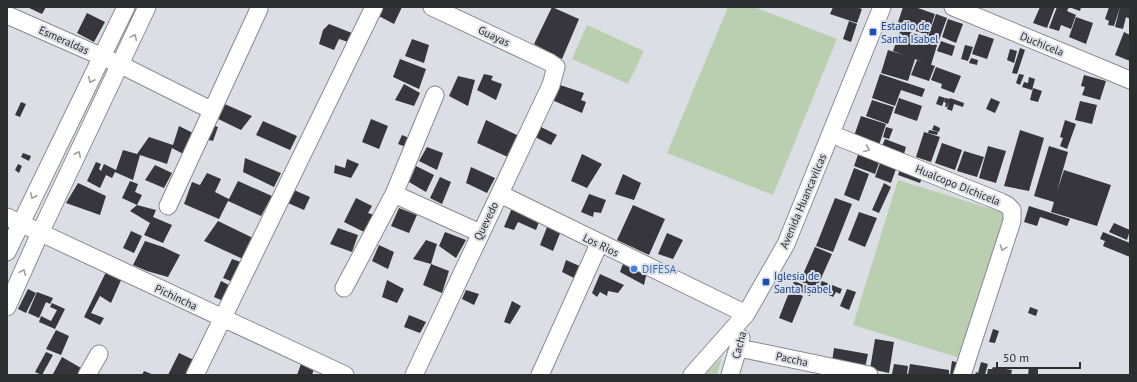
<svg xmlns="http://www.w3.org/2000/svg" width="1137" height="382" font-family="'PT Sans',sans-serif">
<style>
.green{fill:#baceb0}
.building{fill:#37363c}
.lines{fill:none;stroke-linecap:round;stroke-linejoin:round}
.minor-casing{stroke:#878b91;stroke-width:19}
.minor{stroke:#fff;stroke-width:17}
.oneway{stroke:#a0a0a1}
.transit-dot{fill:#1a4fb4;stroke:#dbdfe5;stroke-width:1.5}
.shop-dot{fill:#3f7fe0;stroke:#dbdfe5;stroke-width:1.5}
.labels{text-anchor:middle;stroke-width:4;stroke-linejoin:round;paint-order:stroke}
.transit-label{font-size:11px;fill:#164399;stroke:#dbdfe5;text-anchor:start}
.street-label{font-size:11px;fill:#2b2d2f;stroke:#dbdfe5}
.shop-label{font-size:11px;fill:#366cbe;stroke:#dbdfe5;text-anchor:start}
</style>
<rect width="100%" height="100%" fill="#dbdfe5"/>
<path class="green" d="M728 7H754L837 39 773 195 667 153Z
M587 25 644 51 628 84 572 59Z
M898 180 1008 214 963 359 853 325Z
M722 357 717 375H705Z"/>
<path class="building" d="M27 7H46L42 14Z
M378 7H402L394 24 375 14Z
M552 7 579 19 562 59 534 44Z
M833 7H856L862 9 857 23 830 14Z
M903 7H915L935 14 928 35 897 25Z
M1040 7H1055L1047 28 1033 23Z
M1057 7H1081L1080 11 1069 7 1067 11 1076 15 1071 29 1061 25 1059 31 1049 28Z
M1109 7H1120L1114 26 1108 25 1109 21 1105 19Z
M1120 7H1130V19L1126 17 1123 29 1115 27Z
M87 13 105 22 94 42 77 33Z
M936 14 947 18 939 40 928 37Z
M1076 17 1093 23 1086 44 1069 37Z
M948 19 963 24 956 43 942 37Z
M849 21 857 24 851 42 843 39Z
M329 24 352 33 348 42 339 39 334 50 319 44 323 30Z
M901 29 938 42 931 65 915 59 908 81 881 73 888 50 904 55 893 51Z
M1124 32 1130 35V61L1115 55Z
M979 34 994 39 987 59 972 54Z
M412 39 429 45 424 63 405 56Z
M941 41 955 46 952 56 937 51Z
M965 45 973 47 968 61 961 59Z
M1020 48 1025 50 1017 74 1012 73Z
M1010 49 1017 51 1014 63 1007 60Z
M971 58 978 60 977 65 969 63Z
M400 59 426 69 419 89 393 77Z
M917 60 935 66 929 81 911 75Z
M936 67 961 76 954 93 941 88 942 84 931 80Z
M484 74 493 76 491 80 502 84 496 100 477 90Z
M880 74 925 89 922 97 901 90 895 106 872 98Z
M1019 74 1024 75 1020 85 1016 83Z
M1084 75 1106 81 1100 100 1082 95 1085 87 1081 86Z
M458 76 475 80 468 106 449 96Z
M1029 77 1035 79 1032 90 1022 87 1024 82 1028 83Z
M404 84 420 93 414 106 395 100Z
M560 85 584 93 581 100 586 102 582 113 552 100Z
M1033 88 1042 91 1038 102 1030 100Z
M939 96 945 98 942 106 936 104Z
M899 98 922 106 917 121 894 113Z
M945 98 950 99 947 107H945L946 103 944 102Z
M950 98 964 103 963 107 954 104 952 111 947 109Z
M991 98 1000 102 995 113 986 109Z
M872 100 894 107 888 124 866 116Z
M1080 101 1097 105 1092 124 1075 120Z
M21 102 26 104 20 117 15 115Z
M220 102 252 116 241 130 212 116Z
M861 116 886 124 879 145 854 136Z
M371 119 388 126 379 149 362 142Z
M486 120 521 137 510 158 477 143Z
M1065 120 1076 124 1067 149 1060 146 1063 138 1060 137Z
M263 121 297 136 290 150 256 135Z
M209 124 218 127 213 141 204 139Z
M934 125 940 128 939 132 932 130Z
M179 126 193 133 187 156 172 148 167 164 140 155 133 180 115 172 112 178 106 175 100 188 87 181 96 162 101 164 99 169 101 171 104 164 116 170 123 150 137 154 149 137 173 145Z
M539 126 557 135 551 145 535 137Z
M886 127 893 129 889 139 883 137Z
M929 130 938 132 937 135 928 133Z
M1020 130 1044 138 1029 191 1004 186Z
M924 132 940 137 931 162 916 157Z
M402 135 409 138 406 147 398 144Z
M885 139 906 147 904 154 882 146Z
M942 143 962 150 955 170 935 163Z
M988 146 1006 151 996 183 979 178Z
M1049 146 1068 152 1057 191 1064 170 1111 185 1097 226 1051 212 1054 202 1034 196Z
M427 147 443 153 437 170 419 161Z
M964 151 984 157 977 177 957 171Z
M859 152 880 160 875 174 854 166Z
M23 153 31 156 29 161 21 157Z
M582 154 602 164 587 188 571 181Z
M245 158 281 173 274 187 243 172Z
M347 159 359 164 351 178 334 173 335 165 345 168Z
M880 163 896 169 891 183 875 177Z
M18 164 22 166 19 173 15 170Z
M155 165 172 173 164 188 145 180Z
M416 166 434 175 426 192 409 182Z
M471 167 495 178 487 193 466 183Z
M854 168 869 174 859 201 844 195Z
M900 169 922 178 920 183 898 175Z
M207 173 221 179 215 192 229 199 238 181 272 196 261 216 228 201 219 219 184 204 192 182 200 185Z
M623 174 641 183 634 200 615 194Z
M440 177 451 182 442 204 430 198Z
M130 181 138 184 135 192 142 195 137 205 156 210 151 222 153 217 172 225 163 243 144 235 150 223 130 211 137 205 122 198Z
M78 183 106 196 100 215 66 203Z
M884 183 891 187 879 213 872 210Z
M294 190 310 197 304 210 288 203Z
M589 194 606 200 601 213 594 212 593 217 581 212Z
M356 198 372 206 368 213 374 215 367 232 362 231 344 222Z
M835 198 852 204 833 252 816 246Z
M633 205 665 219 649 255 617 240Z
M1029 206 1070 219 1067 226 1040 217 1037 226 1024 222Z
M399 208 417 215 409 233 391 226Z
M512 208 539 222 536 230 518 222 514 230 504 227Z
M859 212 877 218 865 247 848 240Z
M218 221 253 238 245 260 204 241Z
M1114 223 1130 230 1127 240 1109 232Z
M547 227 561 231 553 251 540 245Z
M338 228 358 235 352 252 330 244Z
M131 231 142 236 134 253 123 248Z
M445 232 466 240 456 258 439 246Z
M1103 232 1130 243V257L1103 246 1105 241 1100 239Z
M667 233 683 240 673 259 658 254Z
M426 240 437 244 431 264 449 271 442 293 423 285 431 264 413 259Z
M145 241 163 247 180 255 168 277 147 271 133 265Z
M379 245 394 252 388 269 372 261Z
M815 247 832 254 818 285H820L822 281 842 289 840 294 836 292 833 297 800 281Z
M232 259 252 266 243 286 223 278Z
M566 260 584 268 578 280 562 272Z
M624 261 647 272 644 285 620 272Z
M107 270 122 278 111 303 100 296 91 313 104 318 100 325 84 317Z
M600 274 624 285 618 293 608 291 607 296 600 292 597 297 592 293Z
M387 280 404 289 397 303 382 297Z
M221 281 237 289 230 304 214 297Z
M794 281 813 289 810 296 791 288Z
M28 289 36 293 26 313 18 309Z
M847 289 856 292 849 310 840 306Z
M466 290 479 294 474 305 462 299Z
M790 290 803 296 792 323 779 318Z
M37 292 53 298 50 304 46 302 39 318 28 313Z
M512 301 521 306 510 324 504 322Z
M52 303 65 309 55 329 39 322 41 316 51 321 57 310 50 307Z
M1030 307 1038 310 1036 316 1028 313Z
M409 315 426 322 420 333 404 327Z
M993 329 999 331 995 343 989 342Z
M56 330 69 336 61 355 46 349Z
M875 339 894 342 889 373 870 369Z
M834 348 868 354 865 368 832 362Z
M46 352 53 355 42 375 35 372Z
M179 353 196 361 190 375H168Z
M62 357 81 368 78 375 53 374Z
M952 361 960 363 958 375H950Z
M981 362 988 364 985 375H975L976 372 978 373Z
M301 364 314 369 312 375H297Z
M894 364 908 366 907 375 892 374Z
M910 364 949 370V375H908Z
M993 367 1012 370 1011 375 987 374 988 369H992Z
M1029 367H1038V374L1041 375H1028Z
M144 371 154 375H142Z"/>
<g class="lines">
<defs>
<path id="minor" d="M953 7 1130 80
M7 15 121 65 211 110
M831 134 1001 202 1007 205 1012 210V221L962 375
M394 194 480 233
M500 194 746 314
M168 206 259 9
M7 217 345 375
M7 252 126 7
M344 288 394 194 435 95
M7 307 40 233 147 7
M739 348 869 375
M87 375 99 354
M195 375 374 7
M414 375 551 85 556 67 549 62 432 7
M540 375 599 244
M692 375 746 314 786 244 882 7
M730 375 741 338"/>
</defs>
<use href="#minor" class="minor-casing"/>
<use href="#minor" class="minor"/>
</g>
<defs><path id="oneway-chevron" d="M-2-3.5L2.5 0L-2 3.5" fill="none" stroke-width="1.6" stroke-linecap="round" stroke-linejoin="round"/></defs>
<g class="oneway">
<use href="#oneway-chevron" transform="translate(134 37) rotate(-66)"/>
<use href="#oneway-chevron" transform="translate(91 80) rotate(116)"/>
<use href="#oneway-chevron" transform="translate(867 149) rotate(22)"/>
<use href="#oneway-chevron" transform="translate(78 154) rotate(-64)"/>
<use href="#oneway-chevron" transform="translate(33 196) rotate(116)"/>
<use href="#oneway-chevron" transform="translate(1003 248) rotate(108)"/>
<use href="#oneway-chevron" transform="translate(23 272) rotate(-66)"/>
</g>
<g class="transit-dot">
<rect x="869" y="28" width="8" height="8" rx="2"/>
<rect x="762" y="278" width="8" height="8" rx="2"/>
</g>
<circle class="shop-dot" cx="634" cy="269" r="4"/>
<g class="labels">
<g class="transit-label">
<text x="881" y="30">Estadio de<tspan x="881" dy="13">Santa Isabel</tspan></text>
<text x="774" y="280">Iglesia de<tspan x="774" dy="13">Santa Isabel</tspan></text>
</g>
<g class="street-label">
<text transform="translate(494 36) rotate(25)" y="4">Guayas</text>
<text transform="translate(64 40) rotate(24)" y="4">Esmeraldas</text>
<text transform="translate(1042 44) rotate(22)" y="4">Duchicela</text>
<text transform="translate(958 185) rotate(22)" y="4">Hualcopo Dichicela</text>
<text transform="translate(803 201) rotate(-67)" y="4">Avenida Huancavilcas</text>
<text transform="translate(486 221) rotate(-64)" y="4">Quevedo</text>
<text transform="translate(601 245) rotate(26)" y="4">Los Rìos</text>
<text transform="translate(176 297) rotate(25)" y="4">Pichincha</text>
<text transform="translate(739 345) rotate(-75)" y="4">Cacha</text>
<text transform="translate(792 359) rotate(12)" y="4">Paccha</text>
</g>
<g class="shop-label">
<text x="642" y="273">DIFESA</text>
</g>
</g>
<rect width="1137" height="382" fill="none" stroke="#2b2d2f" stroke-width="16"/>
<path d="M997 362v6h83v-6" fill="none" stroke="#2b2d2f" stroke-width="2"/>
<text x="1003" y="362" font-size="12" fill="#2b2d2f" stroke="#dbdfe5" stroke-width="3" paint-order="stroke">50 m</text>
</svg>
